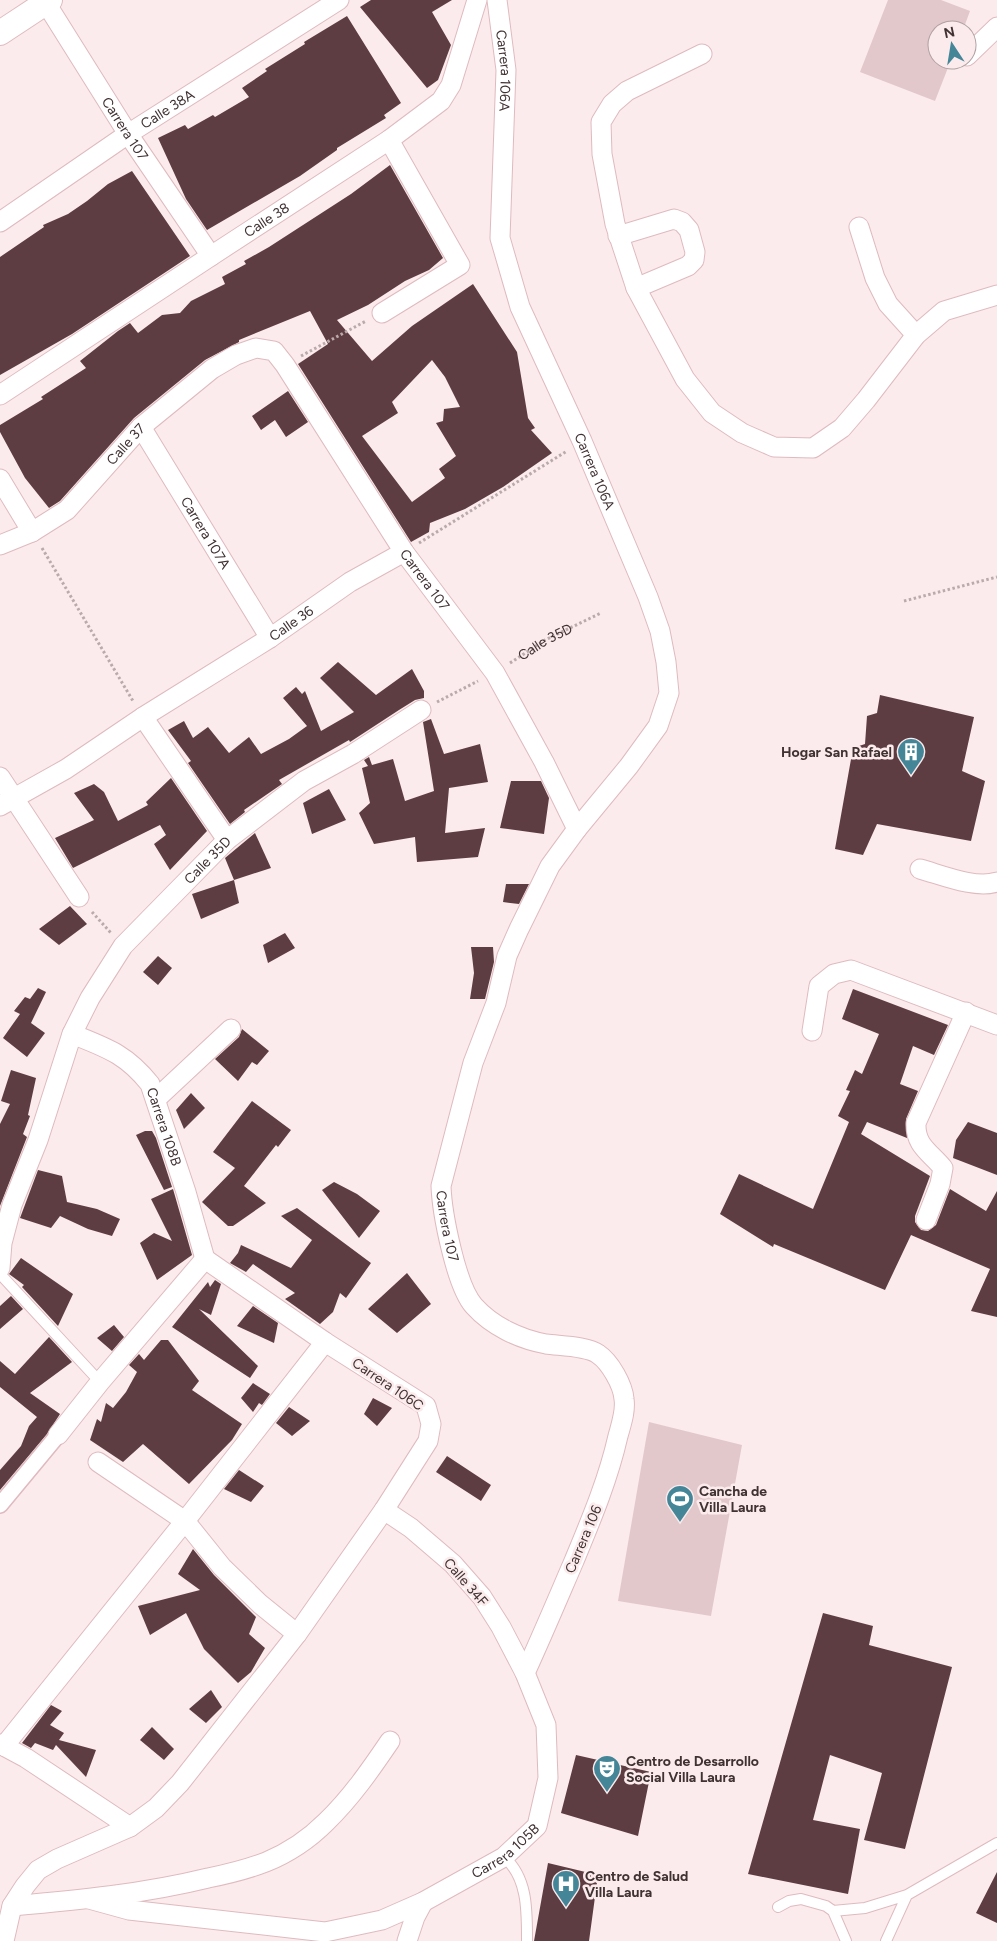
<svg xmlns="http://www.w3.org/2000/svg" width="997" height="1941" font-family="Figtree,sans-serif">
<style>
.green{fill:#e2c8cb}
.building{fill:#5d3d42;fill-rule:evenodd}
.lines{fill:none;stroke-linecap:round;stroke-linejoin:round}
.service-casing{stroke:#dfbabf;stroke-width:12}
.pedestrian-casing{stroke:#dfbabf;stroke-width:18}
.minor-casing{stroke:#dfbabf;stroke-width:21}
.tertiary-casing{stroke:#dfbabf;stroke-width:26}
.path{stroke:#baaaac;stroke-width:3;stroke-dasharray:2.5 2.5;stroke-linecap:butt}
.service{stroke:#fff;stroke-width:10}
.pedestrian{stroke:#fff;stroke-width:15}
.minor{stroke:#fff;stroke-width:19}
.tertiary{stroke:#fff;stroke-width:24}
.labels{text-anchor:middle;stroke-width:5;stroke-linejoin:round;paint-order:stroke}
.street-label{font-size:14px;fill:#403133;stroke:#fbebed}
.poi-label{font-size:14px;font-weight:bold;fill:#403133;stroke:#fbebed;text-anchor:start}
</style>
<rect width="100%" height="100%" fill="#fbebed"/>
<path class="green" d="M888 0H941L970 11 963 30H937V60H951L935 101 860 72Z
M649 1422 742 1445 711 1616 618 1601Z"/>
<path class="building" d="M371 0H452L432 12 451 45 438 80 427 88 360 7Z
M347 16 401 103 384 115 386 118 337 148V150L300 176 207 230 186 199 158 138 185 125 188 129 213 115 215 117 249 97 242 88 267 71 265 69 305 44 304 42Z
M390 165 443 258 429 270 405 281 368 305 337 320 372 361 412 326 473 284 517 352 528 418 535 428 531 430 552 453 503 487 465 509 430 523 429 532 411 542 298 364 328 344 310 311 239 340V342L205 360 134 418 60 501 49 508 25 478 0 432V425L43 399 41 397 86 368 80 361 118 331 130 323 138 333 162 315 180 313 191 301 225 284 222 277 246 264 244 261 269 247 351 194ZM432 360 445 377 460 407 444 409 443 421 436 423 456 456 439 469 445 478 412 502 362 436 398 413 392 402Z
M132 171 190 256 72 334 0 375V257L44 227 43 225 68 214 87 201 108 184Z
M288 391 308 422 286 437 275 420 261 430 252 416Z
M338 662 376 695 412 669 424 691V698L415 700 399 710 350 742 349 740 279 780 282 784 244 810 245 812 230 824 188 763 191 761 168 730 184 721 193 738 208 727 229 753 249 737 261 754 289 739 307 726 283 698 296 687 302 694 305 691 321 731 354 712 320 678Z
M880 695 974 717 962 771 985 781 971 841 877 824 863 855 835 849 853 748 865 744 867 716 877 713Z
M431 719 444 754 480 744 488 782 449 788 445 833 485 828 478 857 417 862 415 837 374 844 359 813 370 803 362 768 368 766 364 760 369 757 372 765 393 759 405 801 434 791 423 722Z
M171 778 207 831 170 870 154 844 166 835 160 825 73 868 55 838 94 820 74 793 94 784 104 792 118 821 148 805 146 802Z
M511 781H541L549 798 544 834 500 828Z
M329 789 346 820 312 834 303 803Z
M255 833 271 868 234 880 225 858Z
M234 880 239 903 201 919 192 894Z
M506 884H529L519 904 503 902Z
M70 906 87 924 59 945 39 929Z
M285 933 295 948 268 963 263 945Z
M471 947H493L494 962 485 999H470L474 973Z
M158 956 172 968 158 985 143 972Z
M38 988 46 992 31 1023 45 1033 27 1057 3 1038 20 1014 14 1011 25 997 30 999Z
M853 989 948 1025 934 1055 913 1046 900 1084 918 1091 906 1119 907 1138 867 1122 861 1134 930 1176 915 1216V1222L921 1230 928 1231 936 1225 950 1189 986 1211 997 1191V1317L971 1311 990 1269 911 1235 885 1290 774 1244 773 1247 720 1214 739 1174 813 1209 849 1122 838 1116 850 1091 846 1090 855 1070 862 1074 879 1034 842 1019Z
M242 1029 269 1051 257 1065 252 1062 238 1081 215 1059 239 1037Z
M11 1070 36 1078 28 1115 30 1116 23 1134 27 1137 0 1206V1124L10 1104 1 1101Z
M191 1093 205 1108 184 1129 176 1110Z
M252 1101 291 1130 278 1147 276 1145 244 1186 266 1203 233 1226H228L202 1202 235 1168 213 1152Z
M968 1122 997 1133V1175L953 1158 956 1140Z
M145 1131H152L156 1138 172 1187 164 1190 136 1135Z
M38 1170 62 1176 67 1202 97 1209 120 1219 112 1236 88 1229 60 1216 51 1228 20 1218Z
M334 1182 357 1194 380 1211 359 1238 322 1190Z
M173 1189 192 1255 157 1280 140 1243 154 1233 172 1241 151 1199Z
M297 1208 371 1263 346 1298 340 1293 333 1312 320 1324 285 1299 295 1293 253 1264 246 1272 230 1263 238 1253 241 1245 291 1268 312 1240 281 1216Z
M21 1258 73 1294 58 1326 22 1287 24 1285 9 1274Z
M407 1273 431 1304 397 1333 368 1309Z
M215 1280 221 1284 211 1315 199 1309 258 1366 250 1378 172 1327 208 1282 210 1287Z
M11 1296 23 1309 0 1329V1306Z
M253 1306 278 1323 274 1343 237 1326Z
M114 1325 124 1337 112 1351 97 1338Z
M49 1337 72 1362 30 1393 60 1414 47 1434 0 1490V1470L21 1446 29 1426 37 1417 0 1387V1361L15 1374Z
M161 1340H168L199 1381 192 1390 242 1424 232 1440 189 1484 143 1444 123 1462 90 1440 97 1419 101 1422 106 1403 113 1408 126 1392 137 1372 129 1365 139 1354 144 1360Z
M253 1383 270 1394 262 1405 259 1403 253 1412 241 1398Z
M373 1398 392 1408 377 1426 364 1414Z
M289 1407 310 1421 292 1436 276 1423Z
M447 1456 491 1485 481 1501 436 1472Z
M239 1470 264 1486 251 1502 224 1489Z
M193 1549 214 1575 256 1617 249 1634 265 1648 251 1672 238 1683 204 1649 186 1613 150 1635 138 1606 200 1590 178 1574Z
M823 1613 873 1626 869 1645 952 1667 905 1849 864 1840 882 1773 830 1755 813 1820 860 1829 848 1894 748 1874Z
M211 1690 222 1707 206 1723 189 1709Z
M51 1705 62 1711 50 1725 64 1733 59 1740 96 1750 86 1777 56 1745 53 1750 35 1743 31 1748 22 1743Z
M152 1727 174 1749 164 1760 140 1740Z
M576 1755 651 1772 638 1836 561 1813Z
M548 1863 598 1875 589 1941H534Z
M997 1872V1923L976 1913Z"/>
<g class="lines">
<defs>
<path id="service" d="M0 1274 100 1382
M504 1857C528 1878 527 1911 527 1941
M778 1907 789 1901 801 1899 826 1906 833 1911 846 1941
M833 1911 865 1908 907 1895 997 1843
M886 1941 907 1895"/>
<path id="pedestrian" d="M0 1505 58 1435"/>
<g id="minor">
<path id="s2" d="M44 0 128 134 211 256"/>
<path id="s3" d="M497 0 506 70 500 238 520 307 582 441 648 597 660 631 666 662 669 693 658 726 629 766 577 829 550 866 519 929 507 956 496 1003 473 1063 441 1186C442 1213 456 1286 474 1306 492 1326 519 1339 546 1344 560 1346 587 1346 598 1354 610 1362 623 1385 624 1399 626 1411 621 1425 618 1436 608 1480 591 1520 574 1561 558 1598 542 1636 525 1673"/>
<path d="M702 54 627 91 612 104 601 122 602 154 615 224 636 288 685 379 712 413 742 433 774 447 813 448 842 428 866 400 916 335 944 311 997 295"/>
<path d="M967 56 997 27"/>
<path id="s4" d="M0 222 128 134 339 0"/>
<path d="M859 227 875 278 888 304 916 335"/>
<path d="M618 236 674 219 682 222 689 230 695 252 694 260 688 266 636 288"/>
<path d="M382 313 460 265 389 140"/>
<path id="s5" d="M0 395 211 256 389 140 441 101 451 85 477 0"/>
<path id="s6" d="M141 427 270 638"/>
<path d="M0 479 32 532"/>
<path id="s7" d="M0 545 32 532 67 510 141 427 212 369 236 355 256 348 274 351 285 365 404 552 495 673 544 762 577 829"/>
<path d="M143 717 227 840"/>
<path d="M0 777 79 897"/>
<path id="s8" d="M0 806 66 769 143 717 270 638 350 582 404 552"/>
<path d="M920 869C942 875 975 889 997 882"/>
<path d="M812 1031 819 986 834 974 851 970 997 1025"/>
<path id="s9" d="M72 1034C107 1048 126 1054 150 1084L186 1192 205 1259"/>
<path d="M156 1099 231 1029"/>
<path d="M926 1220 940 1184 943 1168C930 1152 915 1146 916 1123L966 1012"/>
<path id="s10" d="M0 1268 2 1243 12 1205 38 1140 72 1034 90 998 123 946 227 840 304 781 353 754 421 710"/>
<path d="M58 1435 100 1382 205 1259"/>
<path d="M98 1462 185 1521 222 1567 260 1604 297 1634"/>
<path d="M0 1744 26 1758 130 1827"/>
<path d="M4 1746 185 1521 325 1342"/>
<path id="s11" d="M89 1899 129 1910 325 1932 382 1920 423 1902 504 1857 537 1826 548 1778 546 1725 525 1673 501 1627 482 1597 453 1564 411 1528 384 1510"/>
<path d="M12 1906C78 1900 143 1894 208 1878 228 1874 248 1869 266 1862 288 1853 310 1838 326 1822 351 1798 371 1769 390 1741"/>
<path d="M4 1941 12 1906 25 1886 38 1870 57 1859 130 1827 156 1808 180 1783 297 1634 384 1510 428 1441 431 1424 426 1406 325 1342 205 1259"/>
<path d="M407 1941 415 1917 423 1902"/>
</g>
<path id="tertiary" d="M0 33 50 0"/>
</defs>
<use href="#service" class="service-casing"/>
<use href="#pedestrian" class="pedestrian-casing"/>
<use href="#minor" class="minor-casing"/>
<use href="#tertiary" class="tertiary-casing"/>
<g class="path">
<path d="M301 356 366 321"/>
<path d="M419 543 567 451"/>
<path d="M42 548 133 701"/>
<path d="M904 601 997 577"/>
<path id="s1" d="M510 663 545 640 601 613"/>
<path d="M437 702 478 681"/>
<path d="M92 912 111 933"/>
</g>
<use href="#service" class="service"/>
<use href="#pedestrian" class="pedestrian"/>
<use href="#minor" class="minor"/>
<use href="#tertiary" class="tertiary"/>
</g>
<defs>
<symbol id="building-pin" viewBox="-11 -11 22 30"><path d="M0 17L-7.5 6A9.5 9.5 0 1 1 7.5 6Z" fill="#448698" stroke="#fbebed"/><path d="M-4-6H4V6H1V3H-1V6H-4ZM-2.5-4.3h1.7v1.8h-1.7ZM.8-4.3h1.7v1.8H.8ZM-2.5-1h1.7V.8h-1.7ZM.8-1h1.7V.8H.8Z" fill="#fff"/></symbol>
<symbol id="stadium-pin" viewBox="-11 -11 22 30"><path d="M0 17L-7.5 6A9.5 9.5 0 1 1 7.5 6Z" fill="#448698" stroke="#fbebed"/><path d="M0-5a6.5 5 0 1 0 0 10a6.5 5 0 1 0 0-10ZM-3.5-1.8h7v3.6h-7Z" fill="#fff"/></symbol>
<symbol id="theatre-pin" viewBox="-11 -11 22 30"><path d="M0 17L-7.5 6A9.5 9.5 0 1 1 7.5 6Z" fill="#448698" stroke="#fbebed"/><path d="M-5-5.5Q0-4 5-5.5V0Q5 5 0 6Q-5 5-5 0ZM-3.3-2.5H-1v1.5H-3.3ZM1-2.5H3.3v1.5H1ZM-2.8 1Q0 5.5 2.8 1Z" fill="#fff"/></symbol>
<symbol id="hospital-pin" viewBox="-11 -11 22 30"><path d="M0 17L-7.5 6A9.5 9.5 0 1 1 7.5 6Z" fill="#448698" stroke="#fbebed"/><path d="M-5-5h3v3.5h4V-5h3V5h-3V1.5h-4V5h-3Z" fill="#fff"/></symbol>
</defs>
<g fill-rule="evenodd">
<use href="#building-pin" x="895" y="736" width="32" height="43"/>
<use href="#stadium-pin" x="664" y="1483" width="32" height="43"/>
<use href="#theatre-pin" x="591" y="1753" width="32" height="43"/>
<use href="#hospital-pin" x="550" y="1868" width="32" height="43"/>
</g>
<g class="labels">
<g class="street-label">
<text dy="5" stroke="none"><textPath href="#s3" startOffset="71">Carrera 106A</textPath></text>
<text dy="5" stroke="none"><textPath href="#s4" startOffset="202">Calle 38A</textPath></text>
<text dy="5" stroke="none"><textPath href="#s2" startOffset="152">Carrera 107</textPath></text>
<text dy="5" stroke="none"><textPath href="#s5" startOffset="319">Calle 38</textPath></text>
<text dy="5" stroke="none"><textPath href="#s7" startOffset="164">Calle 37</textPath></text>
<text dy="5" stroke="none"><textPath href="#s3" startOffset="491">Carrera 106A</textPath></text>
<text dy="5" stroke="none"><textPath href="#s6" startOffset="124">Carrera 107A</textPath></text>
<text dy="5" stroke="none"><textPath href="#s7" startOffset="620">Carrera 107</textPath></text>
<text dy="5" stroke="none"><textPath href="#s8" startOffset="344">Calle 36</textPath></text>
<text dy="5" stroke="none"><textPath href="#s1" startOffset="41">Calle 35D</textPath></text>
<text dy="5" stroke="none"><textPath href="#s10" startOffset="468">Calle 35D</textPath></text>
<text dy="5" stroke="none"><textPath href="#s9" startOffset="139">Carrera 108B</textPath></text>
<text dy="5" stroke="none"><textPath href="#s3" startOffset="1318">Carrera 107</textPath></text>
<text transform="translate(388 1384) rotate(34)" y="5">Carrera 106C</text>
<text transform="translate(583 1539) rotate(-67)" y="5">Carrera 106</text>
<text transform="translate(466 1582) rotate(49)" y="5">Calle 34F</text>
<text dy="5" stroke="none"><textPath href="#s11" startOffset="439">Carrera 105B</textPath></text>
</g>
<g class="poi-label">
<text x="892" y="757" text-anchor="end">Hogar San Rafael</text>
<text x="699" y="1496">Cancha de<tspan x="699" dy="16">Villa Laura</tspan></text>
<text x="626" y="1766">Centro de Desarrollo<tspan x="626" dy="16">Social Villa Laura</tspan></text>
<text x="585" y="1881">Centro de Salud<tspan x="585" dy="16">Villa Laura</tspan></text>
</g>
</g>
<g transform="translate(952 45) rotate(348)"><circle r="24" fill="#fbebed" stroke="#b0a1a3"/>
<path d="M0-4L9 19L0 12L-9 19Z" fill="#448698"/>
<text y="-8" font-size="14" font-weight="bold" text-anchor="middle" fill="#403133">N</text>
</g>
</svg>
